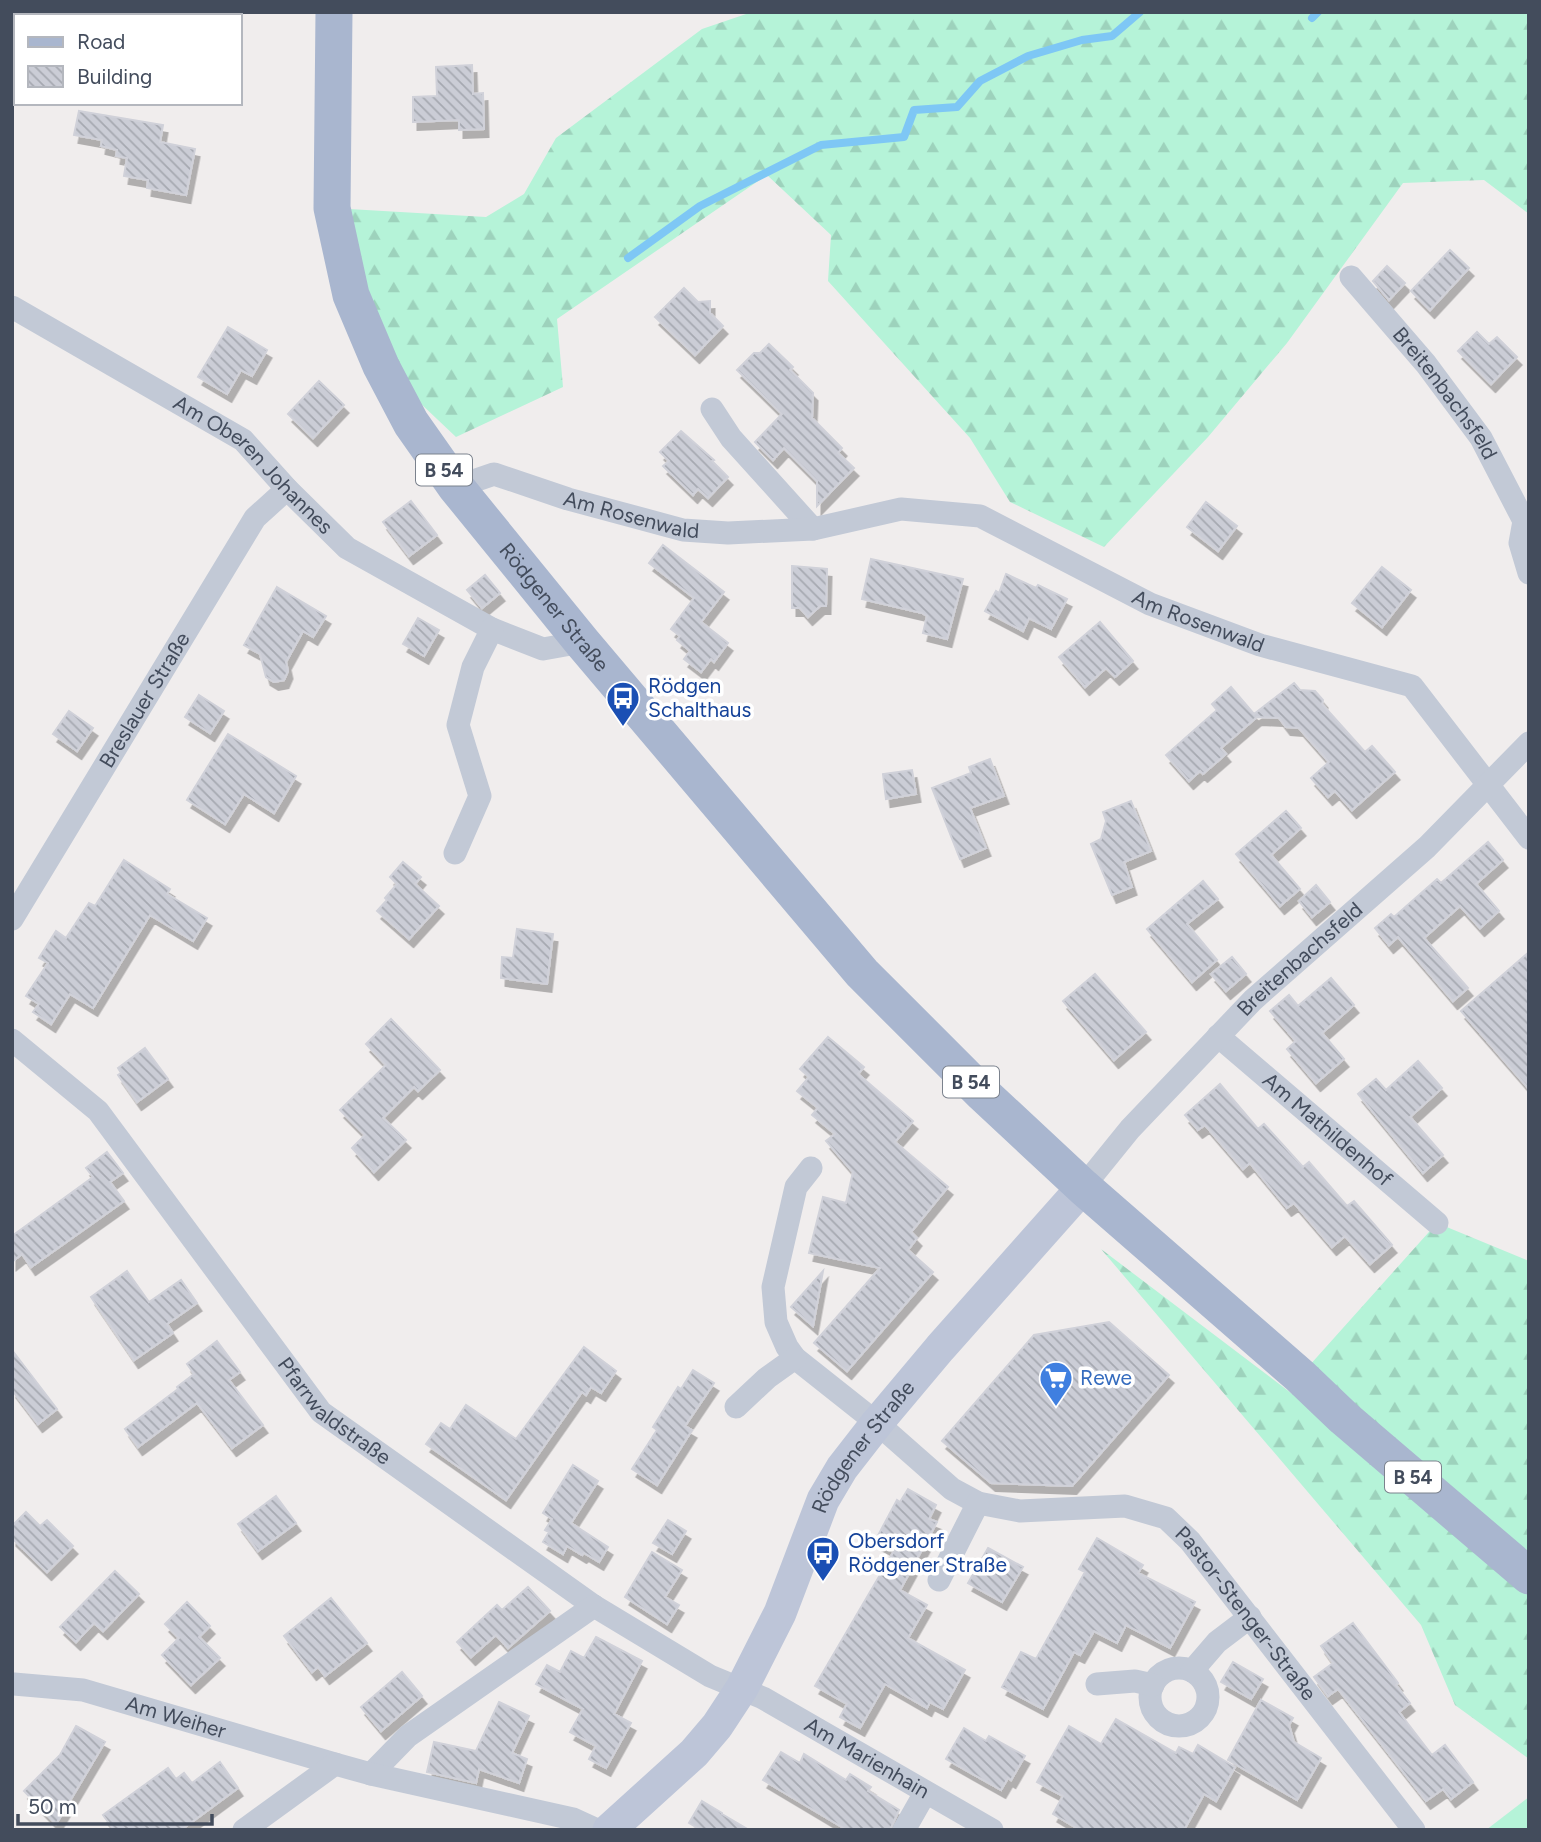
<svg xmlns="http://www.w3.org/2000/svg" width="1541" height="1842" font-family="Figtree,sans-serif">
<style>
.forest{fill:url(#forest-firs)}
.pitch{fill:#b5f3d8}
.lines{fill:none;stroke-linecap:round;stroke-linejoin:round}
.stream{stroke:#7ec7f5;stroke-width:8}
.building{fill:url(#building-back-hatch);stroke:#d0d1d9;stroke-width:2;filter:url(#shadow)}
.minor{stroke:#c2c9d6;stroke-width:23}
.secondary{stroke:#bdc5d8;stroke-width:33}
.primary{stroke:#a9b6cf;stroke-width:37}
.labels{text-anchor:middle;stroke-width:7;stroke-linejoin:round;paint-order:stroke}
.shield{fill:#fff;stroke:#7b828d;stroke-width:2}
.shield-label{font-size:19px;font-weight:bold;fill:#434c5c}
.street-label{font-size:21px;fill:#434c5c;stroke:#fff}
.transit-label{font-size:21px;fill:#164399;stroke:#fff;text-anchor:start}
.shop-label{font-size:21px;fill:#366cbe;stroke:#fff;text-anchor:start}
</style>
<defs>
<pattern id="forest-firs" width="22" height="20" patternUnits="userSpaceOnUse" patternTransform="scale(1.75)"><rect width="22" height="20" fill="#b5f3d8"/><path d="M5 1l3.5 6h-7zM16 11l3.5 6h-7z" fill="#9dd2bc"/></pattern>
<pattern id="building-back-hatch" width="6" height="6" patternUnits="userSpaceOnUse" patternTransform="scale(1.75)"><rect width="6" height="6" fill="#cbcdd6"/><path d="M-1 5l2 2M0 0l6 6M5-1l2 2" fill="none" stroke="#a6a9b1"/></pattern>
<filter id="shadow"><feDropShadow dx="4.5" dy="8" stdDeviation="0" flood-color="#0004"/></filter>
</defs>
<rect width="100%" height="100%" fill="#f0eded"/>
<path class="forest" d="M752 12H1529V214L1484 180 1403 183 1287 343 1208 437 1104 547 1010 502 970 438 828 281 831 235 767 175 557 319 563 387 456 437 381 366 332 208 486 217 524 194 556 138 702 29Z
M1437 1223 1529 1261V1576L1300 1376Z
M1101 1249 1291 1393 1529 1592V1759L1455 1705 1421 1625Z"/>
<path class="pitch" d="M1529 1797V1830H1486Z"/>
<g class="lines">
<path class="stream" d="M1312 18 1318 12
M628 258 700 206 821 145 904 137 914 110 957 107 980 81 1028 56 1082 40 1112 36 1140 12"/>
</g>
<path class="building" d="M472 65 473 94 483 93 484 129 459 130V120L413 122V97L437 96 436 67Z
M79 111 163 125 160 142 195 149 186 195 147 188 148 180 124 176 127 158 116 156 117 150 101 146 102 140 74 135Z
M1450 250 1469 268 1430 310 1411 291Z
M1387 266 1405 283 1389 300 1373 281Z
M684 288 698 302 710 301V313L723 326 695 355 655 317Z
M228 327 267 350 252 376 241 370 227 394 198 377Z
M1477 332 1489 344 1497 337 1517 357 1491 384 1458 351Z
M769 344 793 367 790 370 813 393 812 418 842 448 838 453 854 468 817 506V481L784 448 773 460 755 442 782 414 737 370 754 353H760Z
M319 381 344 405 313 438 288 414Z
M681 431 714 460 712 461 728 477 708 498 698 489 693 495 663 466 669 461 660 452Z
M411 501 437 535 409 556 383 522Z
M1206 502 1237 526 1218 551 1187 527Z
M663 545 724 592 701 622 728 643 714 662 711 659 701 672 684 659 690 651 677 640 680 636 671 629 694 598 649 563Z
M871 559 963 579 947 639 923 633 927 616 922 613 862 599Z
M792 566 827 569 826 606H820L808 617 800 608H792Z
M1382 567 1411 590 1382 627 1352 603Z
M1006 574 1036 588 1038 585 1067 599 1051 629 1029 618 1023 631 985 611 996 591 999 593Z
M485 575 500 593 482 608 467 590Z
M277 587 326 616 313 637 303 631 286 662 288 671 284 680 274 682 266 677 260 654 244 645Z
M418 618 439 630 424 656 403 644Z
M1100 622 1133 661 1115 677 1106 668 1085 687 1059 657Z
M1294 683 1300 690 1315 691 1323 700 1322 704 1365 752 1372 746 1395 772 1352 810 1335 791 1328 797 1311 778 1329 762 1299 728 1286 727 1279 718 1257 717 1221 748 1226 754 1203 774 1200 771 1189 781 1166 755 1217 710 1212 704 1231 687 1254 714Z
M199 695 224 711 210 733 185 717Z
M69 711 93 728 77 751 53 734Z
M228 734 296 776 274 813 244 794 225 824 187 800Z
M990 759 1004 796 970 808 986 848 960 859 932 788 971 773 969 767Z
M912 770 916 794 886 799 883 774Z
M1131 801 1151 851 1124 862 1132 887 1112 895 1091 844 1101 839 1106 821 1103 812Z
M1286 811 1301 828 1271 855 1300 889 1280 906 1236 854Z
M1488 842 1503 860 1476 884 1499 911 1480 928 1460 906 1424 938 1468 988 1453 1001 1398 937 1389 945 1375 928 1391 914 1394 917 1437 879 1441 883Z
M124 860 170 889 167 894 207 918 193 941 150 915 93 1008 70 994 51 1024 33 1012 39 1004 26 996 48 963 39 958 56 931 66 938 89 903 95 906Z
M403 862 421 877 415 884 439 906 409 939 377 911 387 900 385 898 397 884 390 877Z
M1203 881 1218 899 1187 924 1217 960 1192 982 1147 929Z
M1316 885 1330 902 1312 917 1299 901Z
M517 929 553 934 547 984 501 978 502 957 513 958Z
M1529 952V1089L1461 1011Z
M1232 957 1246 974 1226 991 1211 974Z
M1095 974 1146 1032 1114 1060 1063 1001Z
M1331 978 1354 1005 1322 1033 1344 1059 1316 1083 1287 1049 1296 1041 1270 1011 1289 995 1298 1006Z
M391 1019 440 1070 418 1091 414 1087 383 1118 406 1140 374 1172 352 1148 365 1135 340 1110 386 1065 366 1044Z
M828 1037 864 1067 858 1074 913 1121 895 1142 948 1187 911 1232 917 1238 908 1250 933 1272 847 1371 814 1343 880 1268 809 1253 823 1197 846 1203 853 1172 826 1141 835 1134 812 1115 818 1108 797 1091 809 1077 800 1069Z
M145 1048 168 1079 137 1102 118 1075 121 1073 118 1068Z
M1418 1061 1442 1088 1410 1117 1443 1155 1423 1173 1358 1094 1376 1079 1386 1090Z
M1220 1084 1258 1129 1264 1124 1303 1167 1309 1162 1347 1206 1354 1201 1392 1245 1370 1264 1345 1236 1332 1247 1294 1203 1287 1208 1250 1163 1243 1169 1205 1125 1198 1130 1185 1115Z
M107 1152 123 1173 110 1182 124 1201 31 1267 22 1254 12 1262V1236L93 1177 86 1168Z
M127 1271 149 1302 181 1280 197 1303 167 1324 173 1333 134 1360 91 1297Z
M823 1271 813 1326 791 1307Z
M1109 1322 1169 1375 1072 1486 991 1483 942 1441 1034 1335Z
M217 1341 240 1372 229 1380 263 1425 232 1448 197 1403 138 1447 125 1429 178 1389 177 1387 194 1374 187 1364Z
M584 1347 616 1371 601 1393 591 1387 586 1395 582 1392 506 1500 426 1444 441 1423 450 1429 466 1405 516 1439Z
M12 1350 57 1409 38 1424 12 1390Z
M693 1370 714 1383 685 1426 692 1430 657 1485 632 1469 657 1430 653 1427 678 1387 681 1389Z
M573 1465 598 1481 571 1523 608 1547 599 1562 584 1553 582 1555 567 1546 563 1554 543 1542 549 1532 545 1530 552 1519 543 1513Z
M908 1489 936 1505 929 1519 937 1522 900 1590 927 1605 908 1638 965 1670 943 1709 930 1702 927 1708 885 1684 860 1728 840 1717 847 1704 815 1686 894 1551 875 1541 897 1500 900 1502Z
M276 1496 296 1523 258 1551 238 1524Z
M26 1512 40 1526 47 1520 73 1546 47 1572 12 1538V1526Z
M668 1520 686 1531 672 1554 653 1543Z
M1097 1538 1143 1565 1138 1573 1195 1602 1170 1648 1126 1625 1117 1643 1094 1631 1080 1655 1074 1652 1043 1709 1002 1687 1021 1652 1036 1659 1085 1572 1079 1569Z
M988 1548 1023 1567 1002 1602 968 1583Z
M652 1552 682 1570 665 1597 679 1605 667 1624 625 1597Z
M115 1571 139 1594 103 1631 94 1623 76 1642 60 1627Z
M528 1587 550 1611 508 1648 496 1635 471 1657 457 1642 497 1605 502 1610Z
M331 1598 367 1643 325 1676 318 1667 312 1672 284 1636Z
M187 1602 210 1626 199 1637 220 1658 191 1685 162 1655 179 1638 165 1624Z
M1353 1623 1398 1683 1396 1685 1410 1703 1399 1712 1432 1755 1445 1745 1473 1782 1451 1799 1443 1789 1426 1801 1338 1689 1328 1696 1314 1677 1333 1663 1321 1646Z
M596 1637 642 1661 614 1714 631 1723 606 1768 589 1759 596 1746 570 1732 583 1709 536 1684 547 1665 560 1672 571 1651 584 1658Z
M1233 1662 1263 1679 1251 1699 1221 1682Z
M402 1672 422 1696 381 1731 361 1707Z
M1261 1700 1293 1718 1289 1725 1294 1742 1321 1758 1297 1800 1228 1760Z
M499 1702 529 1716 512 1753 527 1759 519 1783 479 1769 476 1783 427 1772 434 1742 476 1751Z
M1116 1719 1176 1753 1179 1747 1193 1754 1198 1745 1235 1767 1216 1801 1204 1794 1184 1830H1080L1053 1814 1063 1796 1037 1782 1069 1726 1101 1744Z
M76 1726 105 1742 56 1824 24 1791 60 1755Z
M964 1728 986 1741 989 1736 1025 1756 1011 1780 1008 1778 1001 1790 946 1759Z
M781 1752 800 1763 804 1754 846 1780 850 1774 871 1787 868 1791 899 1810 890 1830H847L763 1780Z
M220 1762 238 1788 181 1830H114L103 1815 168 1768 176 1779 184 1773 192 1783Z
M702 1801 722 1813V1814L749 1830H701L689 1823Z"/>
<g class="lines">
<g class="minor">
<path id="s1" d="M1351 277 1426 364 1481 438 1524 521 1520 543 1529 573"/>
<path id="s2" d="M12 307 243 440 287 489 347 548 492 629 543 649 582 642"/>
<path d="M712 409 731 438 813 529"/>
<path id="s3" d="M456 487 494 474 568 499 683 530 728 533 813 529 901 509 980 516 1150 604 1260 645 1412 686 1529 838"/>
<path d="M455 853 480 796 458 725 473 667 492 629"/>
<path id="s4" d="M12 919 255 518 287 489"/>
<path id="s5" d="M1218 1036 1437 1223"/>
<path id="s6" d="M12 1040 98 1111 321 1412 594 1606 710 1676 763 1698 992 1830"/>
<path id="s7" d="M811 1168 796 1187 773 1287 776 1322 787 1347 795 1358 877 1423 952 1489 978 1503 1020 1511 1125 1506 1166 1518 1190 1541 1414 1830"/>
<path id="s8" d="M1083 1187 1130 1129 1253 1000 1427 847 1529 743"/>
<path d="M736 1407 767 1378 795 1358"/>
<path d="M939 1580 978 1503"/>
<circle cx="1179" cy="1697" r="29"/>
<path d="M1192 1671 1217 1642 1250 1617"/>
<path id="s9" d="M14 1684 83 1690 335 1764"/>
<path d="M1097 1684 1135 1681 1153 1685"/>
<path d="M371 1774 408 1736 594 1606"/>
<path d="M244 1830 335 1764 371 1774 573 1819 597 1830"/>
<path d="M904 1830 925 1793"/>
</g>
<path class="secondary" id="s10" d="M609 1830 694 1753 717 1726 742 1688 780 1613 823 1500 842 1468 877 1423 940 1348 1083 1187"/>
<path class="primary" id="s11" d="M334 12 332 208 351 295 381 366 411 423 456 487 582 642 862 973 981 1092 1083 1187 1300 1376 1344 1418 1529 1576"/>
</g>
<defs>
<symbol id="bus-pin" viewBox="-11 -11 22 30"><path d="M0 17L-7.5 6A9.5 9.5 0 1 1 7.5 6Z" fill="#1a4fb4" stroke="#fff"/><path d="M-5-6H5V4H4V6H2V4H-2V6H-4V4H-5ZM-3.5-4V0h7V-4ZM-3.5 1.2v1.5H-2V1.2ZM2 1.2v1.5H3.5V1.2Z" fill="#fff"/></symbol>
<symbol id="supermarket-pin" viewBox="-11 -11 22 30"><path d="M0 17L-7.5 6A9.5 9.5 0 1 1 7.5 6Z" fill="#3f7fe0" stroke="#fff"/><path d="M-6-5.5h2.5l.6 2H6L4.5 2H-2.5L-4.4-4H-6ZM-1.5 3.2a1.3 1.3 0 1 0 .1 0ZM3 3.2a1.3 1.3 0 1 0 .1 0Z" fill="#fff"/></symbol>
</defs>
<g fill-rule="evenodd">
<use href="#bus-pin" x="604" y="679" width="38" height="52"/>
<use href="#supermarket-pin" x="1037" y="1359" width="38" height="52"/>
<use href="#bus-pin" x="804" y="1534" width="38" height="52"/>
</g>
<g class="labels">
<g class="shield">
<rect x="416" y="454.5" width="56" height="31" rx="5"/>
<rect x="943" y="1066.5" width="56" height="31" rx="5"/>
<rect x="1385" y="1461.5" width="56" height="31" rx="5"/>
</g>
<g class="shield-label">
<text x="444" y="477">B 54</text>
<text x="971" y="1089">B 54</text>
<text x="1413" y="1484">B 54</text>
</g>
<g class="street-label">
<text dy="7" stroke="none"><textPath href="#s1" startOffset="150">Breitenbachsfeld</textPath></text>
<text dy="7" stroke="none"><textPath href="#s2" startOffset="290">Am Oberen Johannes</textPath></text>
<text dy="7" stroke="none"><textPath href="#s3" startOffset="184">Am Rosenwald</textPath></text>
<text dy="7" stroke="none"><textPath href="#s11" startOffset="660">Rödgener Straße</textPath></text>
<text dy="7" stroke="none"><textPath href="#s3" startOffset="780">Am Rosenwald</textPath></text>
<text dy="7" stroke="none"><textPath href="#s4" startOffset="256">Breslauer Straße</textPath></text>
<text dy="7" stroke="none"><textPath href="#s8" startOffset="315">Breitenbachsfeld</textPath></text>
<text dy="7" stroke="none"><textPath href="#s5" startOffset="144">Am Mathildenhof</textPath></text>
<text dy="7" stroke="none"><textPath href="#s6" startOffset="495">Pfarrwaldstraße</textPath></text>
<text dy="7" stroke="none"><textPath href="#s10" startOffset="467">Rödgener Straße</textPath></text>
<text dy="7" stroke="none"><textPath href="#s7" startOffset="752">Pastor-Stenger-Straße</textPath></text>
<text dy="7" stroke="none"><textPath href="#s9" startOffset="166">Am Weiher</textPath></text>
<text dy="7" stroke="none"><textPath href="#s6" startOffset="1134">Am Marienhain</textPath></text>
</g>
<g class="transit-label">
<text x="648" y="693">Rödgen<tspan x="648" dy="24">Schalthaus</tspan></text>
<text x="848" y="1548">Obersdorf<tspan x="848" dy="24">Rödgener Straße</tspan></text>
</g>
<g class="shop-label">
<text x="1080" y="1385">Rewe</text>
</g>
</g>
<rect width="1541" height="1842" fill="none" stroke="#434c5c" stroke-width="28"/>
<rect x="14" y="14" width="228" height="91" fill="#ffffff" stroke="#b4b7be" stroke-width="2"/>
<rect x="28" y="37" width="35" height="10" fill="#a9b6cf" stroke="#b4b7be" stroke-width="2"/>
<text x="77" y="49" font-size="21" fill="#434c5c">Road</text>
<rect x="28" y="66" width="35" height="21" fill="url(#building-back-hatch)" stroke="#b4b7be" stroke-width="2"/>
<text x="77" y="84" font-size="21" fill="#434c5c">Building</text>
<path d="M18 1814v10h194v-10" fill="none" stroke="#434c5c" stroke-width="3.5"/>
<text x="28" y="1814" font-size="21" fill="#434c5c" stroke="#ffffff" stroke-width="5" paint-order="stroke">50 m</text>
</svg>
